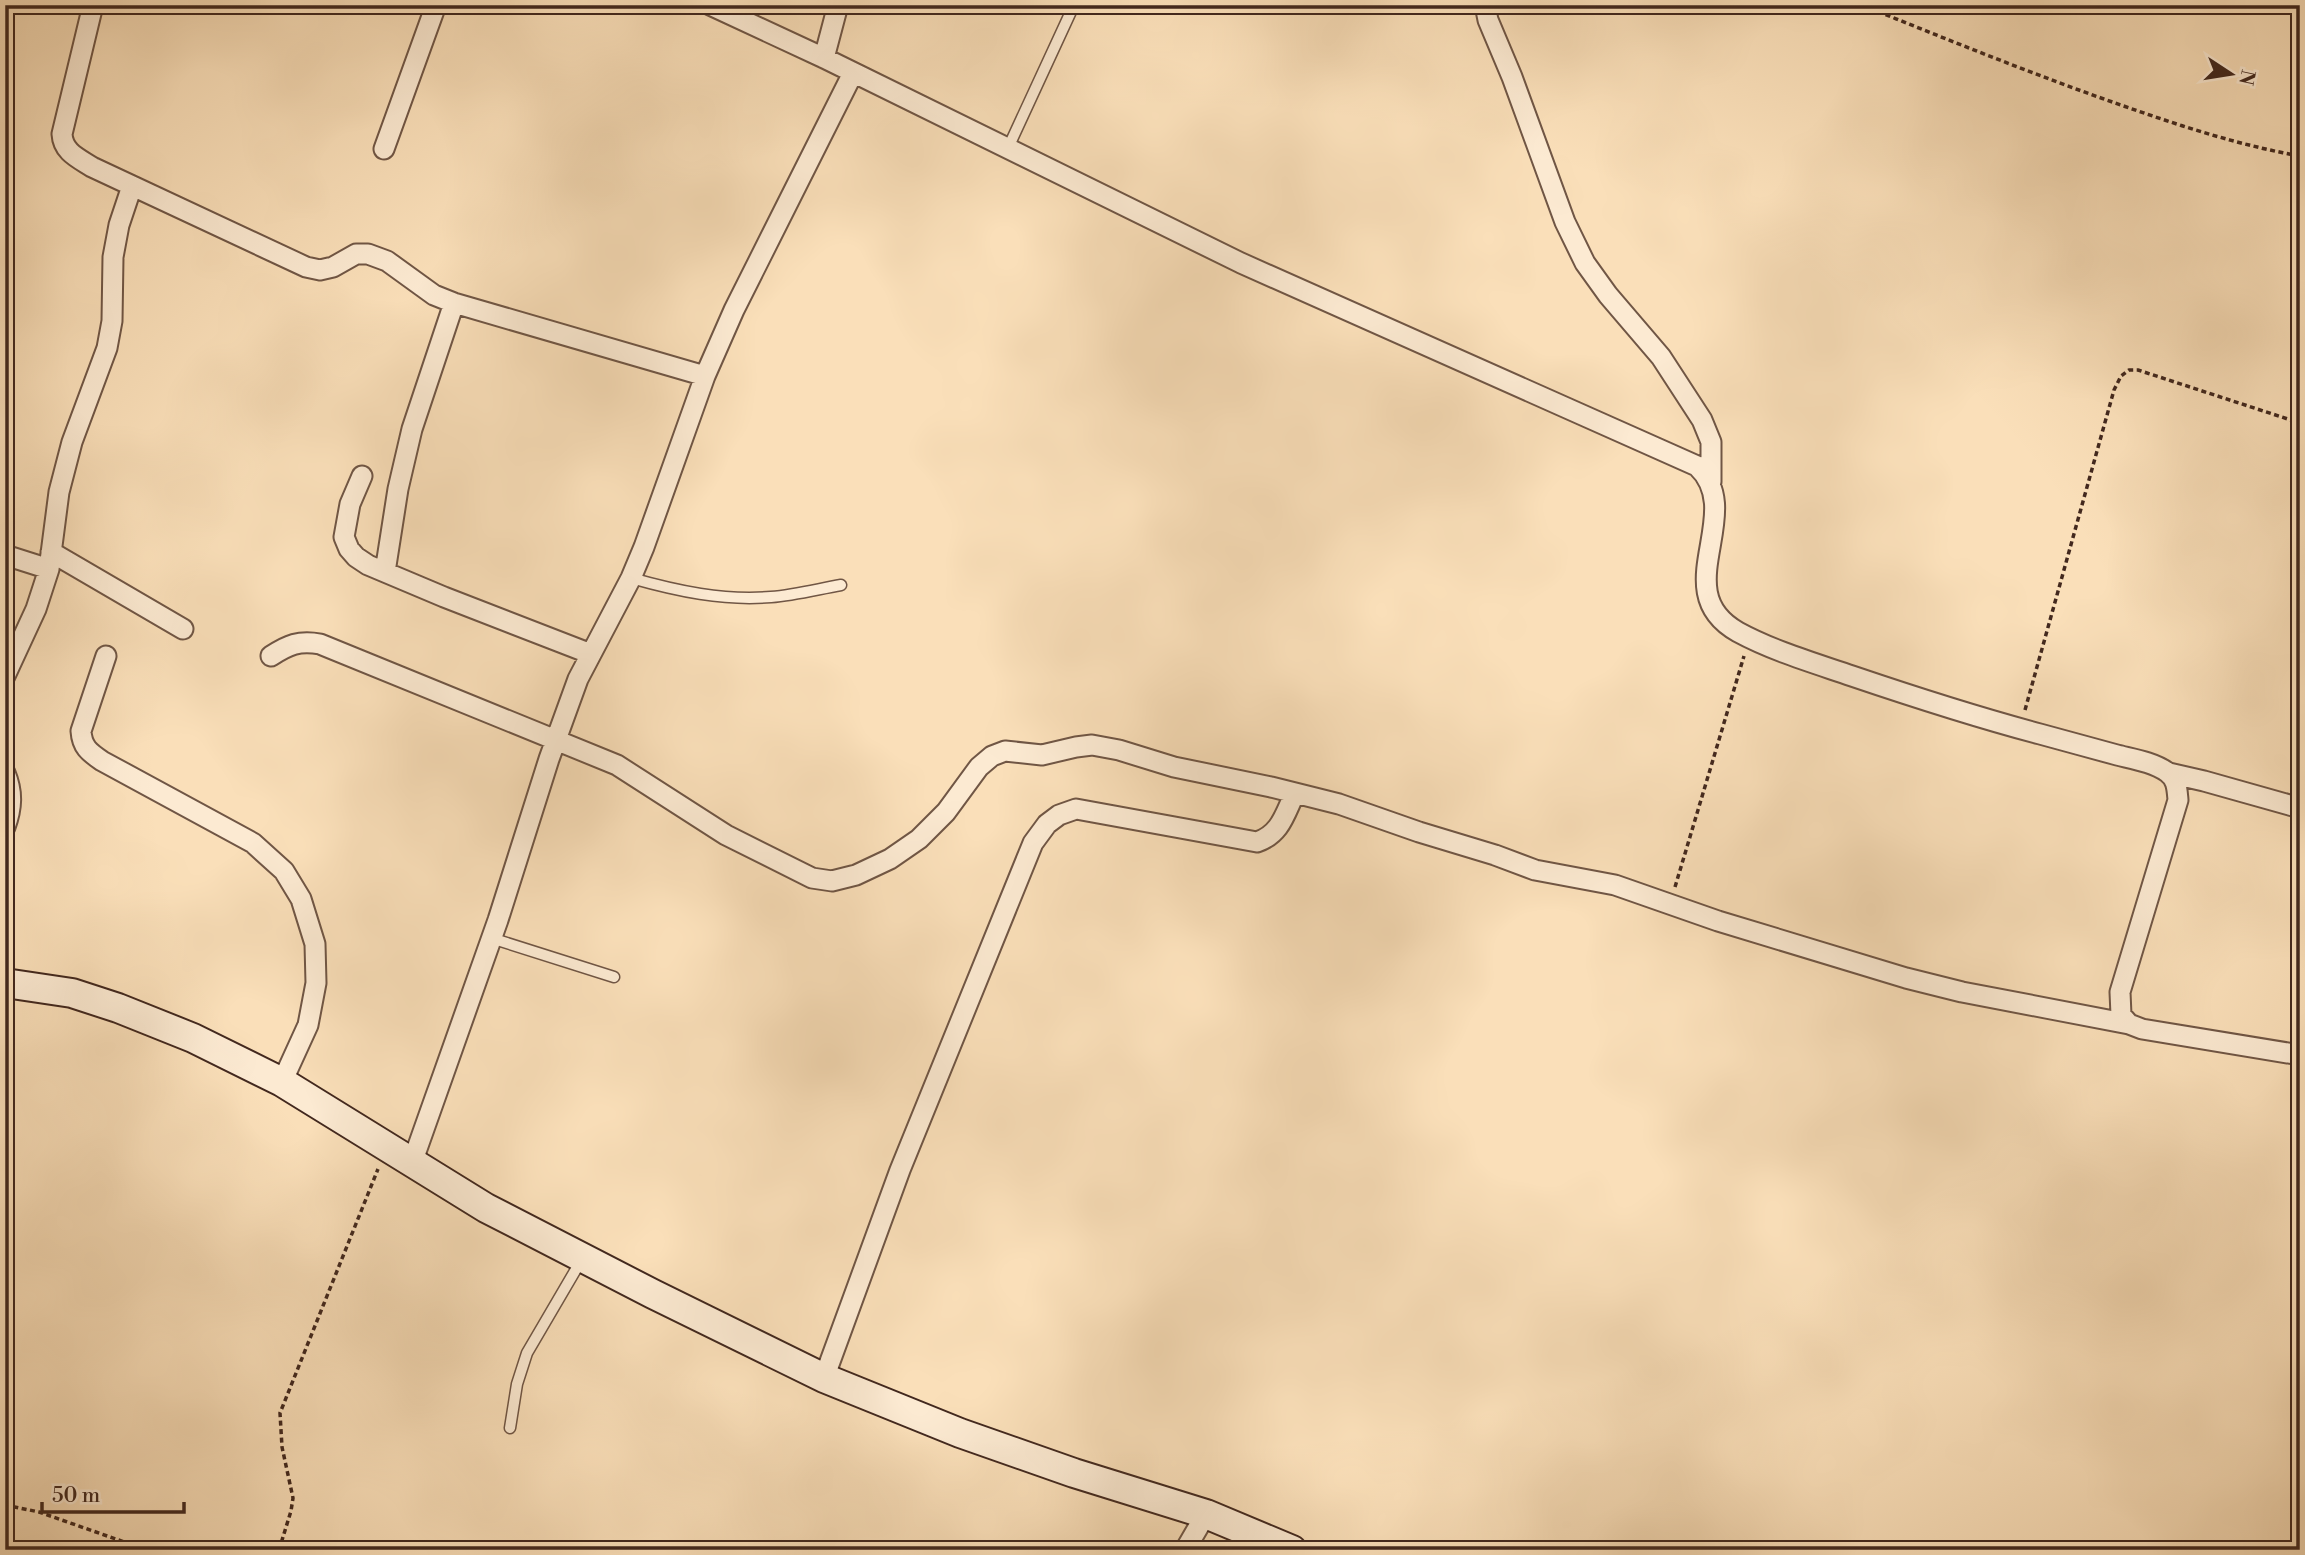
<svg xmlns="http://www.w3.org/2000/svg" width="2305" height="1555" font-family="'Libre Bodoni',serif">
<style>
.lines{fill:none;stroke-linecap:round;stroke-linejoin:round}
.lane-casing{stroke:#705645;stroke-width:13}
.street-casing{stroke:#705645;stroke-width:23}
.secondary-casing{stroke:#42281e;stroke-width:32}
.path{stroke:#42281e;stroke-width:3.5;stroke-dasharray:5 3.5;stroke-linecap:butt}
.lane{stroke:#fcead2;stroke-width:10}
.street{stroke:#fcead2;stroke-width:19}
.secondary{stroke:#fcead2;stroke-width:28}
</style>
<rect width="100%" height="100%" fill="#fadfb9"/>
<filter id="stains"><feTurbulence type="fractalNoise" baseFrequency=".00286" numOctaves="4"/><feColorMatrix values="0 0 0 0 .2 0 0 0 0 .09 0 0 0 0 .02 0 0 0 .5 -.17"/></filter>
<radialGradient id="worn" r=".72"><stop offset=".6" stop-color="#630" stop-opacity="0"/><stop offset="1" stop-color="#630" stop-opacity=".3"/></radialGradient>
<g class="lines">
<defs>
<path id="lane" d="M1008 148 1074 5
M631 578C677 591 723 601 771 597 795 595 818 589 841 585
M491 938 614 977
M510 1428 517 1384 527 1353 582 1259"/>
<path id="street" d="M93 5 62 134C63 152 78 158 92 167L306 267 320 270 333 267 356 254H368L387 261 434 295 454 303 705 376
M710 5 824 58 1241 263 1697 466C1748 514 1665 591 1738 632 1773 651 1814 663 1852 676 1914 697 1976 717 2040 734 2066 741 2091 748 2117 755 2133 759 2153 762 2167 772 2177 779 2177 789 2178 800L2120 992 2121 1015 2129 1024 2142 1029 2300 1055
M1485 5 1488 20 1512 77 1565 222 1585 263 1608 295 1661 357 1702 420 1711 442V482
M824 58 838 5
M384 149 436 5
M362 476 350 504 344 537 349 549 356 557 368 565 444 597 591 654
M51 552 183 629
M5 555 49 569
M385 572 398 489 412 429 454 303
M106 656 81 731C82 747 89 752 102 761L253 843 284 871 301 899 315 944 316 983 308 1025 282 1082
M271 656C288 645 299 640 320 644L617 765 726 835 812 878 832 881 856 875 890 859 919 839 946 812 979 767 992 756 1005 751 1042 755 1076 747 1092 745 1119 750 1174 767 1271 787 1339 804 1419 832 1495 855 1535 870 1615 885 1718 921 1906 978 1962 992 2129 1024
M5 676 36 609 49 569 59 492 72 442 107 348 112 321 113 257 119 225 132 186
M5 773C13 792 12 808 5 827
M2169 773 2204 781 2300 808
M412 1163 498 920 549 759 578 679 631 578 644 547 705 376 734 310 853 73
M824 1378 900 1170 1033 843 1047 824 1059 815 1076 809 1257 842C1281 834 1285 813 1295 793
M1185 1550 1206 1514"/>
<path id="secondary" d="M5 983 72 993 118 1008 193 1038 282 1082 486 1208 653 1294 824 1378 960 1433 1074 1473 1206 1514 1292 1550"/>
</defs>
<use href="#lane" class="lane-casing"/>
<use href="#street" class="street-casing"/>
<use href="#secondary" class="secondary-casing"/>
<path class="path" d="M1862 5C1941 37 2020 69 2101 98 2166 121 2232 144 2300 156
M2025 710 2114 390 2121 376 2129 370H2138L2300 423
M1675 887 1744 656
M5 1505 39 1512 147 1550
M279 1550 291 1511 293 1498 282 1447 280 1413 378 1169"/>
<use href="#lane" class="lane"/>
<use href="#street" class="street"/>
<use href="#secondary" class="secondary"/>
</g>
<rect width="2305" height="1555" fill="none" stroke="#fadfb9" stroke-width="28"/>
<rect x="7" y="7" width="2291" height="1541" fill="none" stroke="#42281e" stroke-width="3.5"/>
<rect x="14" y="14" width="2277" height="1527" fill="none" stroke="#42281e" stroke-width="2"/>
<g transform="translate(2231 74) rotate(102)" stroke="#fcead2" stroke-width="5" paint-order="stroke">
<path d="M0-5L12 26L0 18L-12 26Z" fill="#42281e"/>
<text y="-10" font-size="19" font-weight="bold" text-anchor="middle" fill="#42281e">N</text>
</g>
<path d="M42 1502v10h142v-10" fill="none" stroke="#42281e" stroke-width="3.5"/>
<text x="52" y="1502" font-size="21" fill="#42281e" stroke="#fcead2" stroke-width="5" paint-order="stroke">50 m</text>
<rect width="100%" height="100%" filter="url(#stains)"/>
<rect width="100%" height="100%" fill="url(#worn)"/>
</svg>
